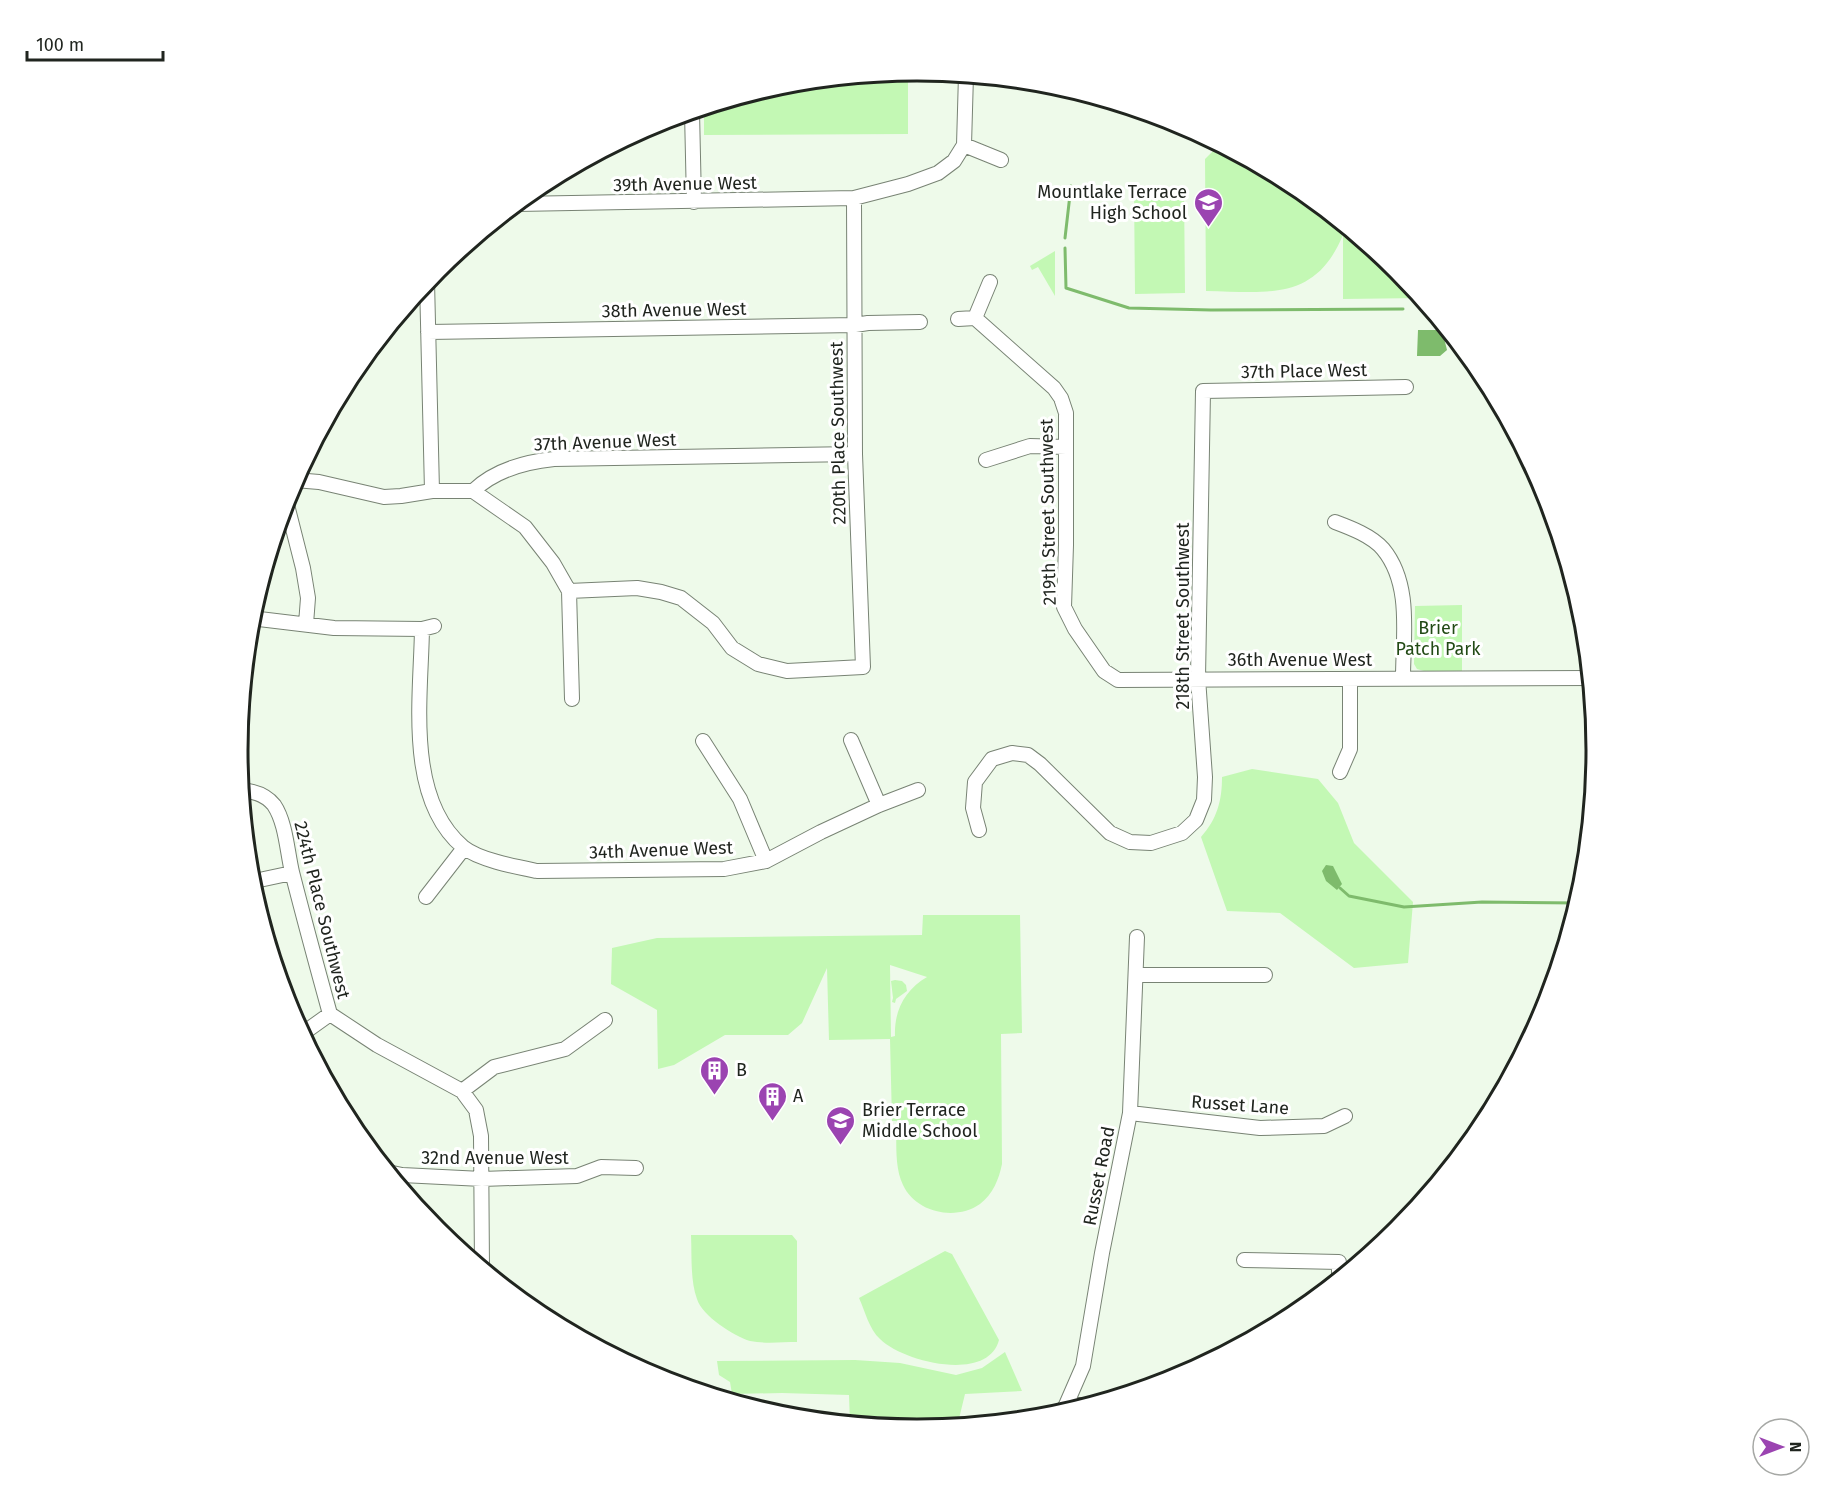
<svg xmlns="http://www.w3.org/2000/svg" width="1835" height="1501" font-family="'Fira Sans',sans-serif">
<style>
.green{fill:#c3f8b4;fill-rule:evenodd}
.water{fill:#7ebb6c}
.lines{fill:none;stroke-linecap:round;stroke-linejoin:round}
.stream{stroke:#7ebb6c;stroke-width:3}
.minor-casing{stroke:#788374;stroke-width:16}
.minor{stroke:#fff;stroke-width:14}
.labels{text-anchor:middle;stroke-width:6;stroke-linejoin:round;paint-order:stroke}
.street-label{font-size:18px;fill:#20251f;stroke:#fff}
.poi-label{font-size:18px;fill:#20251f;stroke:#fff;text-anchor:start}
.park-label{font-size:18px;fill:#224a15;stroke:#fff}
.rim{fill:none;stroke:#20251f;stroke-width:3}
</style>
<rect width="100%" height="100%" fill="#eefaea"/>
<path class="green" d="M908 71V134L704 135V108L785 84Z
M1214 150H1229L1296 185 1399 270 1422 298 1343 299V235C1315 302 1268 292 1206 291L1205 159Z
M1184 188 1185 293 1135 294 1134 189Z
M1055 251V296L1038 267 1032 270 1030 266Z
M1462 605V671H1424L1417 669 1414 664 1415 606Z
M1252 769 1318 779 1338 803 1354 843 1413 902 1408 963 1354 968 1280 913 1227 911 1201 837C1217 819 1222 801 1222 777Z
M923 915H1020L1022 1033 1001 1034 1002 1164C999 1179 993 1194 980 1204 956 1221 916 1213 903 1185 894 1166 897 1142 896 1121H892L890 1039 829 1040 827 968 802 1023 788 1035H725L674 1065 658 1069 657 1010 611 984 612 948 657 938 922 935ZM890 965 927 977C905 990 894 1010 895 1036L891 1037Z
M895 980 902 981 906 985 907 991 896 999 895 1003 892 1002 893 998 891 981Z
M691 1235H792L797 1241V1342C782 1342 765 1344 750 1341 734 1336 702 1316 697 1299 690 1280 692 1255 691 1235Z
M945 1251 952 1254 999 1340C988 1383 903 1362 880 1339 869 1329 865 1311 859 1298Z
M1005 1352 1022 1391 965 1394 957 1427 917 1430 850 1424 849 1395 782 1393 732 1394 730 1382 719 1375 717 1361 855 1360 900 1363 956 1375 982 1368Z"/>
<path class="water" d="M1418 330H1442L1447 350 1440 356H1417Z
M1326 865 1333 866 1342 884 1337 890 1326 881 1322 871Z"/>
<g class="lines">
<path class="stream" d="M1065 238 1071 186
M1065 248 1066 288 1129 308 1211 310 1403 309
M1340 888 1349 896 1404 907 1482 902 1578 903"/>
<defs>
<path id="minor" d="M692 112 694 202
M964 145 1001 160
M517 204 854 198 908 184 938 173 954 161 964 145 966 75
M427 281 432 491
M975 318 990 282
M958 319 975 318 1054 388 1061 398 1066 413V545L1064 607 1075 629 1104 671 1118 680 1590 678
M428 332 855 325 868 323 920 322
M986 460 1030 446 1066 447
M295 480 319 482 384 497 401 496 432 491H473C495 470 524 462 554 459L855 454
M473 491 525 527 553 563 569 591 572 699
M286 501 303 568 308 598 306 624
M1335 522C1351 528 1372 536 1383 549 1412 584 1403 636 1403 678
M569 591 637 588 661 592 681 598 713 623 732 648 758 664 787 671 863 667 855 454 854 198
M251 618 334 628 422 629 434 626
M422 629C421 697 405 798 463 847 479 860 517 867 537 871L724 869 766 861 821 832 879 805 918 790
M851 740 879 805
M703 741 740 799 766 861
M1340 772 1350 749V679
M241 790C254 791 266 795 274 805 286 823 287 851 292 872 304 919 317 967 330 1014L377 1045 462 1091 476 1110 481 1136 482 1268
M979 830 973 808 975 782 992 759 1012 753 1028 755 1040 764 1110 833 1130 842 1151 843 1182 833 1196 820 1204 800 1205 777 1198 678 1203 391 1406 387
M250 882 292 873
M426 897 464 848
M1136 975H1265
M302 1034 330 1014
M462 1091 494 1067 565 1049 605 1020
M1130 1113 1260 1128 1324 1126 1345 1116
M388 1172 402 1175 482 1179 577 1176 601 1167 636 1168
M1244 1260 1339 1262V1280
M1066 1405H1090
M1059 1415 1066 1405 1083 1366 1102 1253 1130 1113 1137 937"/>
</defs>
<use href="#minor" class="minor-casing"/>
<use href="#minor" class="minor"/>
</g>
<defs>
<symbol id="school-pin" viewBox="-11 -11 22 30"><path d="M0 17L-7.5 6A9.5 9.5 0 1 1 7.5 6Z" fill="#9b44b1" stroke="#fff"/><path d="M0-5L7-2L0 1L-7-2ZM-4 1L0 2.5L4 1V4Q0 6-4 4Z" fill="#fff"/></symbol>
<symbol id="building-pin" viewBox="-11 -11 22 30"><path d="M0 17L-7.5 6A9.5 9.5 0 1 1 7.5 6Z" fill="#9b44b1" stroke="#fff"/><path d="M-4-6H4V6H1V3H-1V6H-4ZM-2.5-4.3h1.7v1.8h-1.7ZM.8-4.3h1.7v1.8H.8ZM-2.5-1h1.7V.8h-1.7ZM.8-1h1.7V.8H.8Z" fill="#fff"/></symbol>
</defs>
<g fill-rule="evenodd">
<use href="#school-pin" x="1192" y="186" width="33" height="45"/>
<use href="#building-pin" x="698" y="1054" width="33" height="45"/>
<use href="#building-pin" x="756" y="1080" width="33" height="45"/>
<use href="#school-pin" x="824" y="1104" width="33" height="45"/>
</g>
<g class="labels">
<g class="street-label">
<text transform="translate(685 184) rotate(-1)" y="6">39th Avenue West</text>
<text transform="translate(674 310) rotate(-1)" y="6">38th Avenue West</text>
<text transform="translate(1304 371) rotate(-1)" y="6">37th Place West</text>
<text transform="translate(838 433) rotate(-91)" y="6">220th Place Southwest</text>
<text transform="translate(605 442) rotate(-2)" y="6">37th Avenue West</text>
<text transform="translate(1048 512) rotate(-91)" y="6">219th Street Southwest</text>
<text transform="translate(1183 616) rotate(-90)" y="6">218th Street Southwest</text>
<text x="1300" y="666">36th Avenue West</text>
<text transform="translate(661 850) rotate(-2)" y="6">34th Avenue West</text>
<text transform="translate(322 910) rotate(76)" y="6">224th Place Southwest</text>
<text transform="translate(1240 1105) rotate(4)" y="6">Russet Lane</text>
<text x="495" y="1164">32nd Avenue West</text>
<text transform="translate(1099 1176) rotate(-79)" y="6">Russet Road</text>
</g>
<g class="poi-label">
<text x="1187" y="198" text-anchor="end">Mountlake Terrace<tspan x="1187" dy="21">High School</tspan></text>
<text x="736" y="1076">B</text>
<text x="793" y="1102">A</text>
<text x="862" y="1116">Brier Terrace<tspan x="862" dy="21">Middle School</tspan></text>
</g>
<g class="park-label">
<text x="1438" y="634">Brier<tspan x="1438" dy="21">Patch Park</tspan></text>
</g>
</g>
<path d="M0 0H1835V1501H0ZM248 750a669 669 0 1 1 1338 0a669 669 0 1 1-1338 0Z" fill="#fff" fill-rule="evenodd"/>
<path class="rim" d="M248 750a669 669 0 1 1 1338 0a669 669 0 1 1-1338 0Z"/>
<g transform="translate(1781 1447) rotate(90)"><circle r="28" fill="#ffffff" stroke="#a6a8a5" stroke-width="1.5"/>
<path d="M0-4.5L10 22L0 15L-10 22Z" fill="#9b44b1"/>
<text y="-9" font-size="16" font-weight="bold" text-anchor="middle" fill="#20251f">N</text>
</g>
<path d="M27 51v9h136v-9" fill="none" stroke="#20251f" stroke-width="3"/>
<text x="36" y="51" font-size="18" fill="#20251f" stroke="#ffffff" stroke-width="4.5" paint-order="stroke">100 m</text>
</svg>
